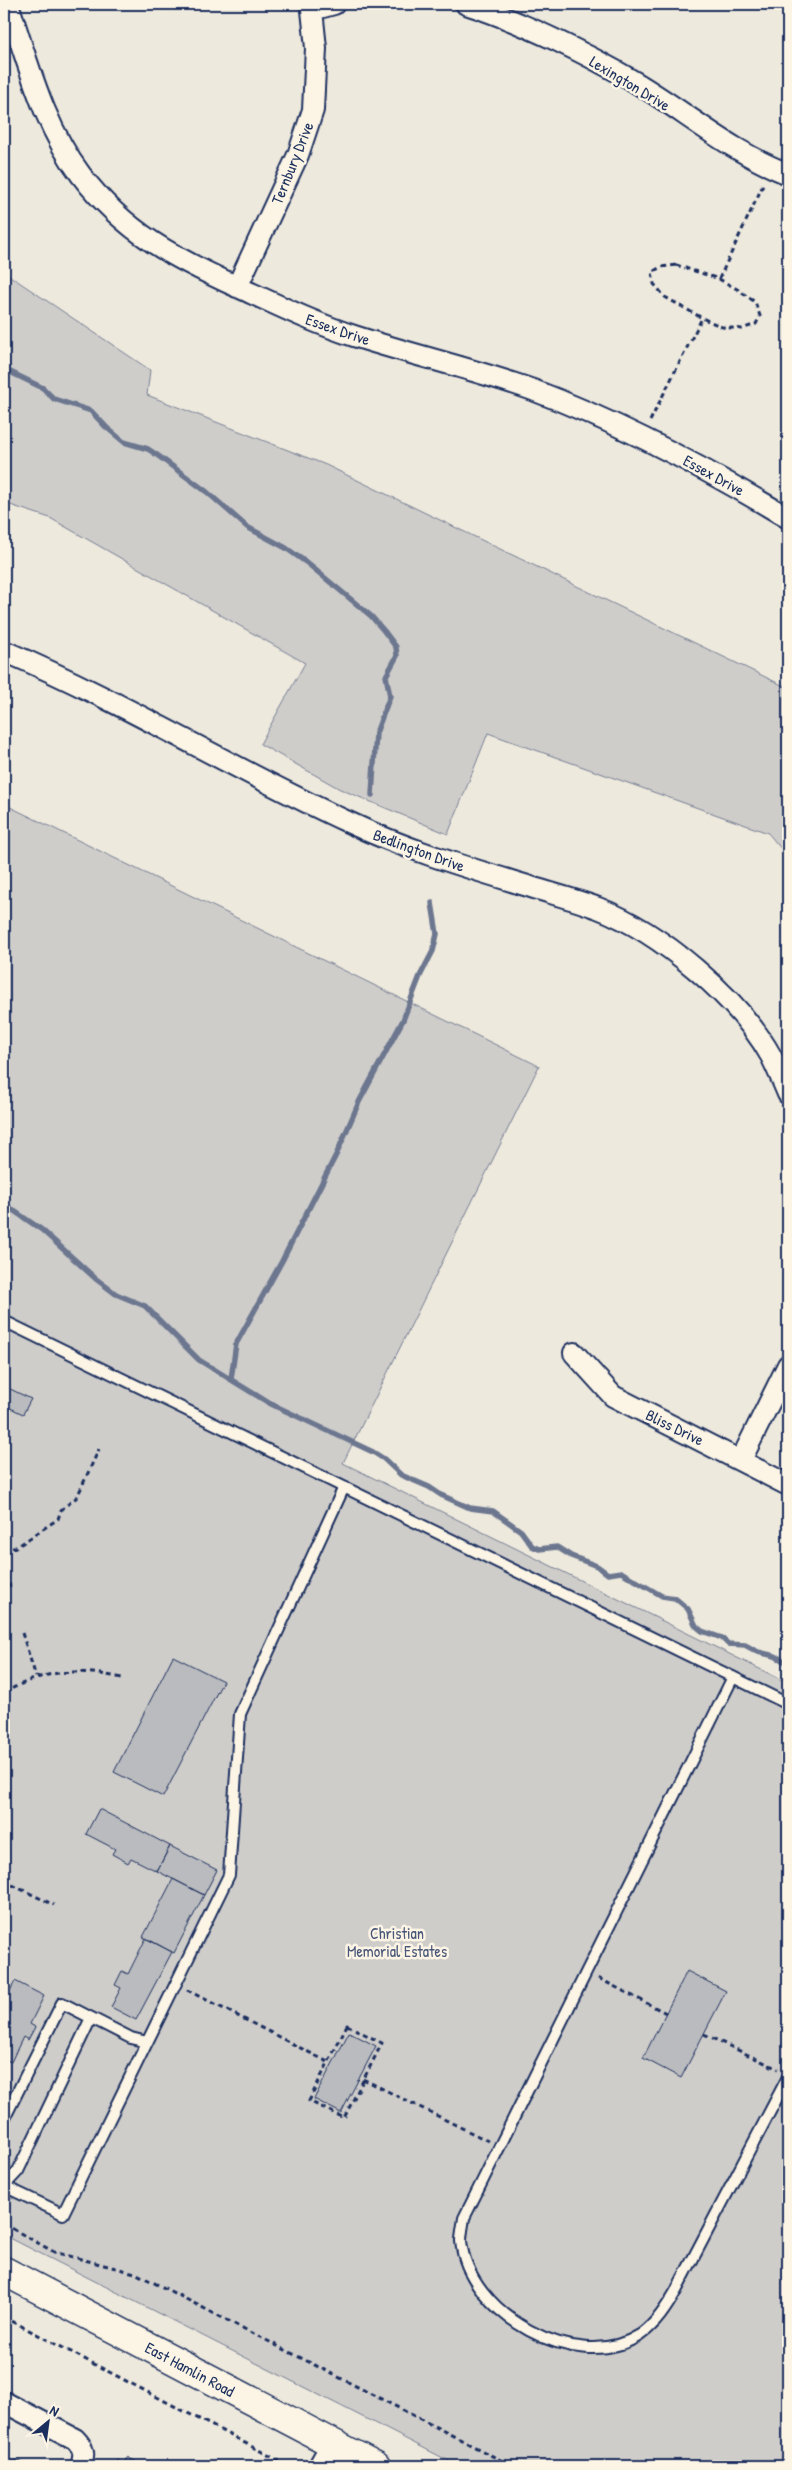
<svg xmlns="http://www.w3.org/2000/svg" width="792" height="2470" font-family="'Patrick Hand',sans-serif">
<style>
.green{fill:#cfcdca;stroke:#757e94}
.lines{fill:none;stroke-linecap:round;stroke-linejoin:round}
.stream{stroke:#6c778f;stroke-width:5.5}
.building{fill:#babbbe;stroke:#1b2f5e}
.lane-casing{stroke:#1b2f5e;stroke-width:14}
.street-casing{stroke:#1b2f5e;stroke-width:24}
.secondary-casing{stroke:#1b2f5e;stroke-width:31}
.path{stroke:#1b2f5e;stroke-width:3;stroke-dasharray:5 4;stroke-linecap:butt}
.lane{stroke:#fcf5e5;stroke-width:10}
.street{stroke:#fcf5e5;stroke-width:20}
.secondary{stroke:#fcf5e5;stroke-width:28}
.labels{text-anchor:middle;stroke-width:5;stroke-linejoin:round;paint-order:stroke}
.street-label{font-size:16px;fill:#1b2f5e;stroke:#fcf5e5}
.park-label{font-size:16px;fill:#485679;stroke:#fcf5e5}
</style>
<rect width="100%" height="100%" fill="#eee9dd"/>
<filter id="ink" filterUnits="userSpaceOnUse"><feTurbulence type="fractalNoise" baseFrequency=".02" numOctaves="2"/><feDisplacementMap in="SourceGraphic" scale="10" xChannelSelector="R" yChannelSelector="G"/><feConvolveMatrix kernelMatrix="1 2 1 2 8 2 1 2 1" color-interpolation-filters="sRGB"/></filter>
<g filter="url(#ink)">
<path class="green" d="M4 272 150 370 147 395 326 465 788 688V857L768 833 488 733 448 834 340 789 260 744 305 663 50 518 4 503Z
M4 804 539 1066 343 1463 788 1683V2466H459L4 2235Z"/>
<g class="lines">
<path class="stream" d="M4 369 43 388 54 399 91 411 106 427 124 442 148 449 157 455 207 492 247 527 286 548 307 563 371 616 384 631 396 647 397 656 386 676 390 696 376 733 372 795
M4 1204 42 1230 96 1279 116 1294 145 1306 199 1360 269 1403 373 1452 384 1459 401 1475 429 1487 441 1495 470 1508 493 1511 521 1531 532 1546 539 1549 557 1547 571 1556 597 1566 608 1574 621 1572 662 1596 675 1598 688 1609 696 1626 702 1631 722 1638 728 1644 745 1645 758 1652 775 1656 788 1663
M231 1379 236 1344 282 1261 337 1153 359 1102 403 1020 420 976 433 951 437 934 432 903"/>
</g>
<path class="building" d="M4 1386 31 1399 23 1414 4 1405Z
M173 1656 223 1681 163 1797 114 1772Z
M99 1809 170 1846 157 1871 131 1858 128 1863 112 1854 115 1849 86 1834Z
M170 1846 217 1870 204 1895 157 1871Z
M173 1879 204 1895 174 1953 143 1937Z
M146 1938 172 1952 136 2020 111 2007 121 1988 115 1985 122 1971 128 1974Z
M687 1971 726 1991 681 2078 643 2058Z
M15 1981 44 1996 30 2024 35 2027 28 2040 23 2037 11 2062 4 2059V2003Z
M349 2032 376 2046 341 2113 314 2099Z
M4 2456 15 2462 16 2460 28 2466H4Z
M127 2457 139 2463 137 2466H114L117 2460 124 2464Z"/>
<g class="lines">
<defs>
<path id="lane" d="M4 1321 788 1704
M733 1677 464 2218C463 2225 461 2234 461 2241 468 2313 576 2376 640 2335 656 2324 666 2308 676 2291L788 2077
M4 2119 62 2003 131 2038 147 2042
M4 2186 63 2214 229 1875 240 1714 344 1487
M4 2186 18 2171 91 2018"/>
<path id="street" d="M8 4C28 62 43 125 81 175 125 233 176 259 240 288 277 305 314 323 354 336 413 355 474 369 533 390 623 424 707 469 788 518
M466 4C520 21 586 53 635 82 687 113 731 152 788 174
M312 10 334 4
M237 287 298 155 313 110 316 48 312 10 310 4
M4 651C122 701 231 768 348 822 407 850 469 868 531 887 553 894 576 900 598 908 660 932 738 997 771 1056 777 1068 783 1082 788 1094
M574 1353 613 1396 788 1485
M741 1460 788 1365
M4 2402 75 2439C84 2448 85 2454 81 2466
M319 2466 332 2443"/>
<path id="secondary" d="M4 2271 376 2466"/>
</defs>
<use href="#lane" class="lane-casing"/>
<use href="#street" class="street-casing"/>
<use href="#secondary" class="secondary-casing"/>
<path class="path" d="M676 265 719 279 737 289 755 302 760 316 756 324 742 329 722 327 702 318 665 297 654 284 652 272 661 267Z
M719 279 764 183
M650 421 702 318
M4 1552 18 1546 58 1519 61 1510 77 1497 99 1449
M4 1566 10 1587
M22 1633 36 1677
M4 1693C45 1669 77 1668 122 1678
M4 1881 54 1905
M598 1978 666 2013
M187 1990 328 2062
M347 2025 382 2043 344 2118 309 2101Z
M704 2034 778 2069
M363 2079 488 2141
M4 2224 54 2252 135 2273 512 2466
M4 2317 289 2466"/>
<use href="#lane" class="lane"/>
<use href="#street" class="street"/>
<use href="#secondary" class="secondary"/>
</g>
</g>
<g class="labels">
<g class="street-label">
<text transform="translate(630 83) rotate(31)" y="6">Lexington Drive</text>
<text transform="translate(292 163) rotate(-68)" y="6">Ternbury Drive</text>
<text transform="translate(338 329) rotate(19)" y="6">Essex Drive</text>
<text transform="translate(714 475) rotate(29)" y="6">Essex Drive</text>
<text transform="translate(419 850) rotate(20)" y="6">Bedlington Drive</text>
<text transform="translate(675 1427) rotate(26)" y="6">Bliss Drive</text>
<text transform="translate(190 2369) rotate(28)" y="6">East Hamlin Road</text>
</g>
<g class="park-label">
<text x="397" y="1939">Christian<tspan x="397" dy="18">Memorial Estates</tspan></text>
</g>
</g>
<rect width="792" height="2470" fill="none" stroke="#fcf5e5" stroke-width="20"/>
<rect x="10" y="10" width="772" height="2450" fill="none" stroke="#1b2f5e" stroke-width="2" filter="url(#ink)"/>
<g transform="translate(48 2422) rotate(29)" stroke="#fcf5e5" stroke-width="4" paint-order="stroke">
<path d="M0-4L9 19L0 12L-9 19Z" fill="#1b2f5e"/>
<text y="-8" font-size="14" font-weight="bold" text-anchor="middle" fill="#1b2f5e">N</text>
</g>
</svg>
